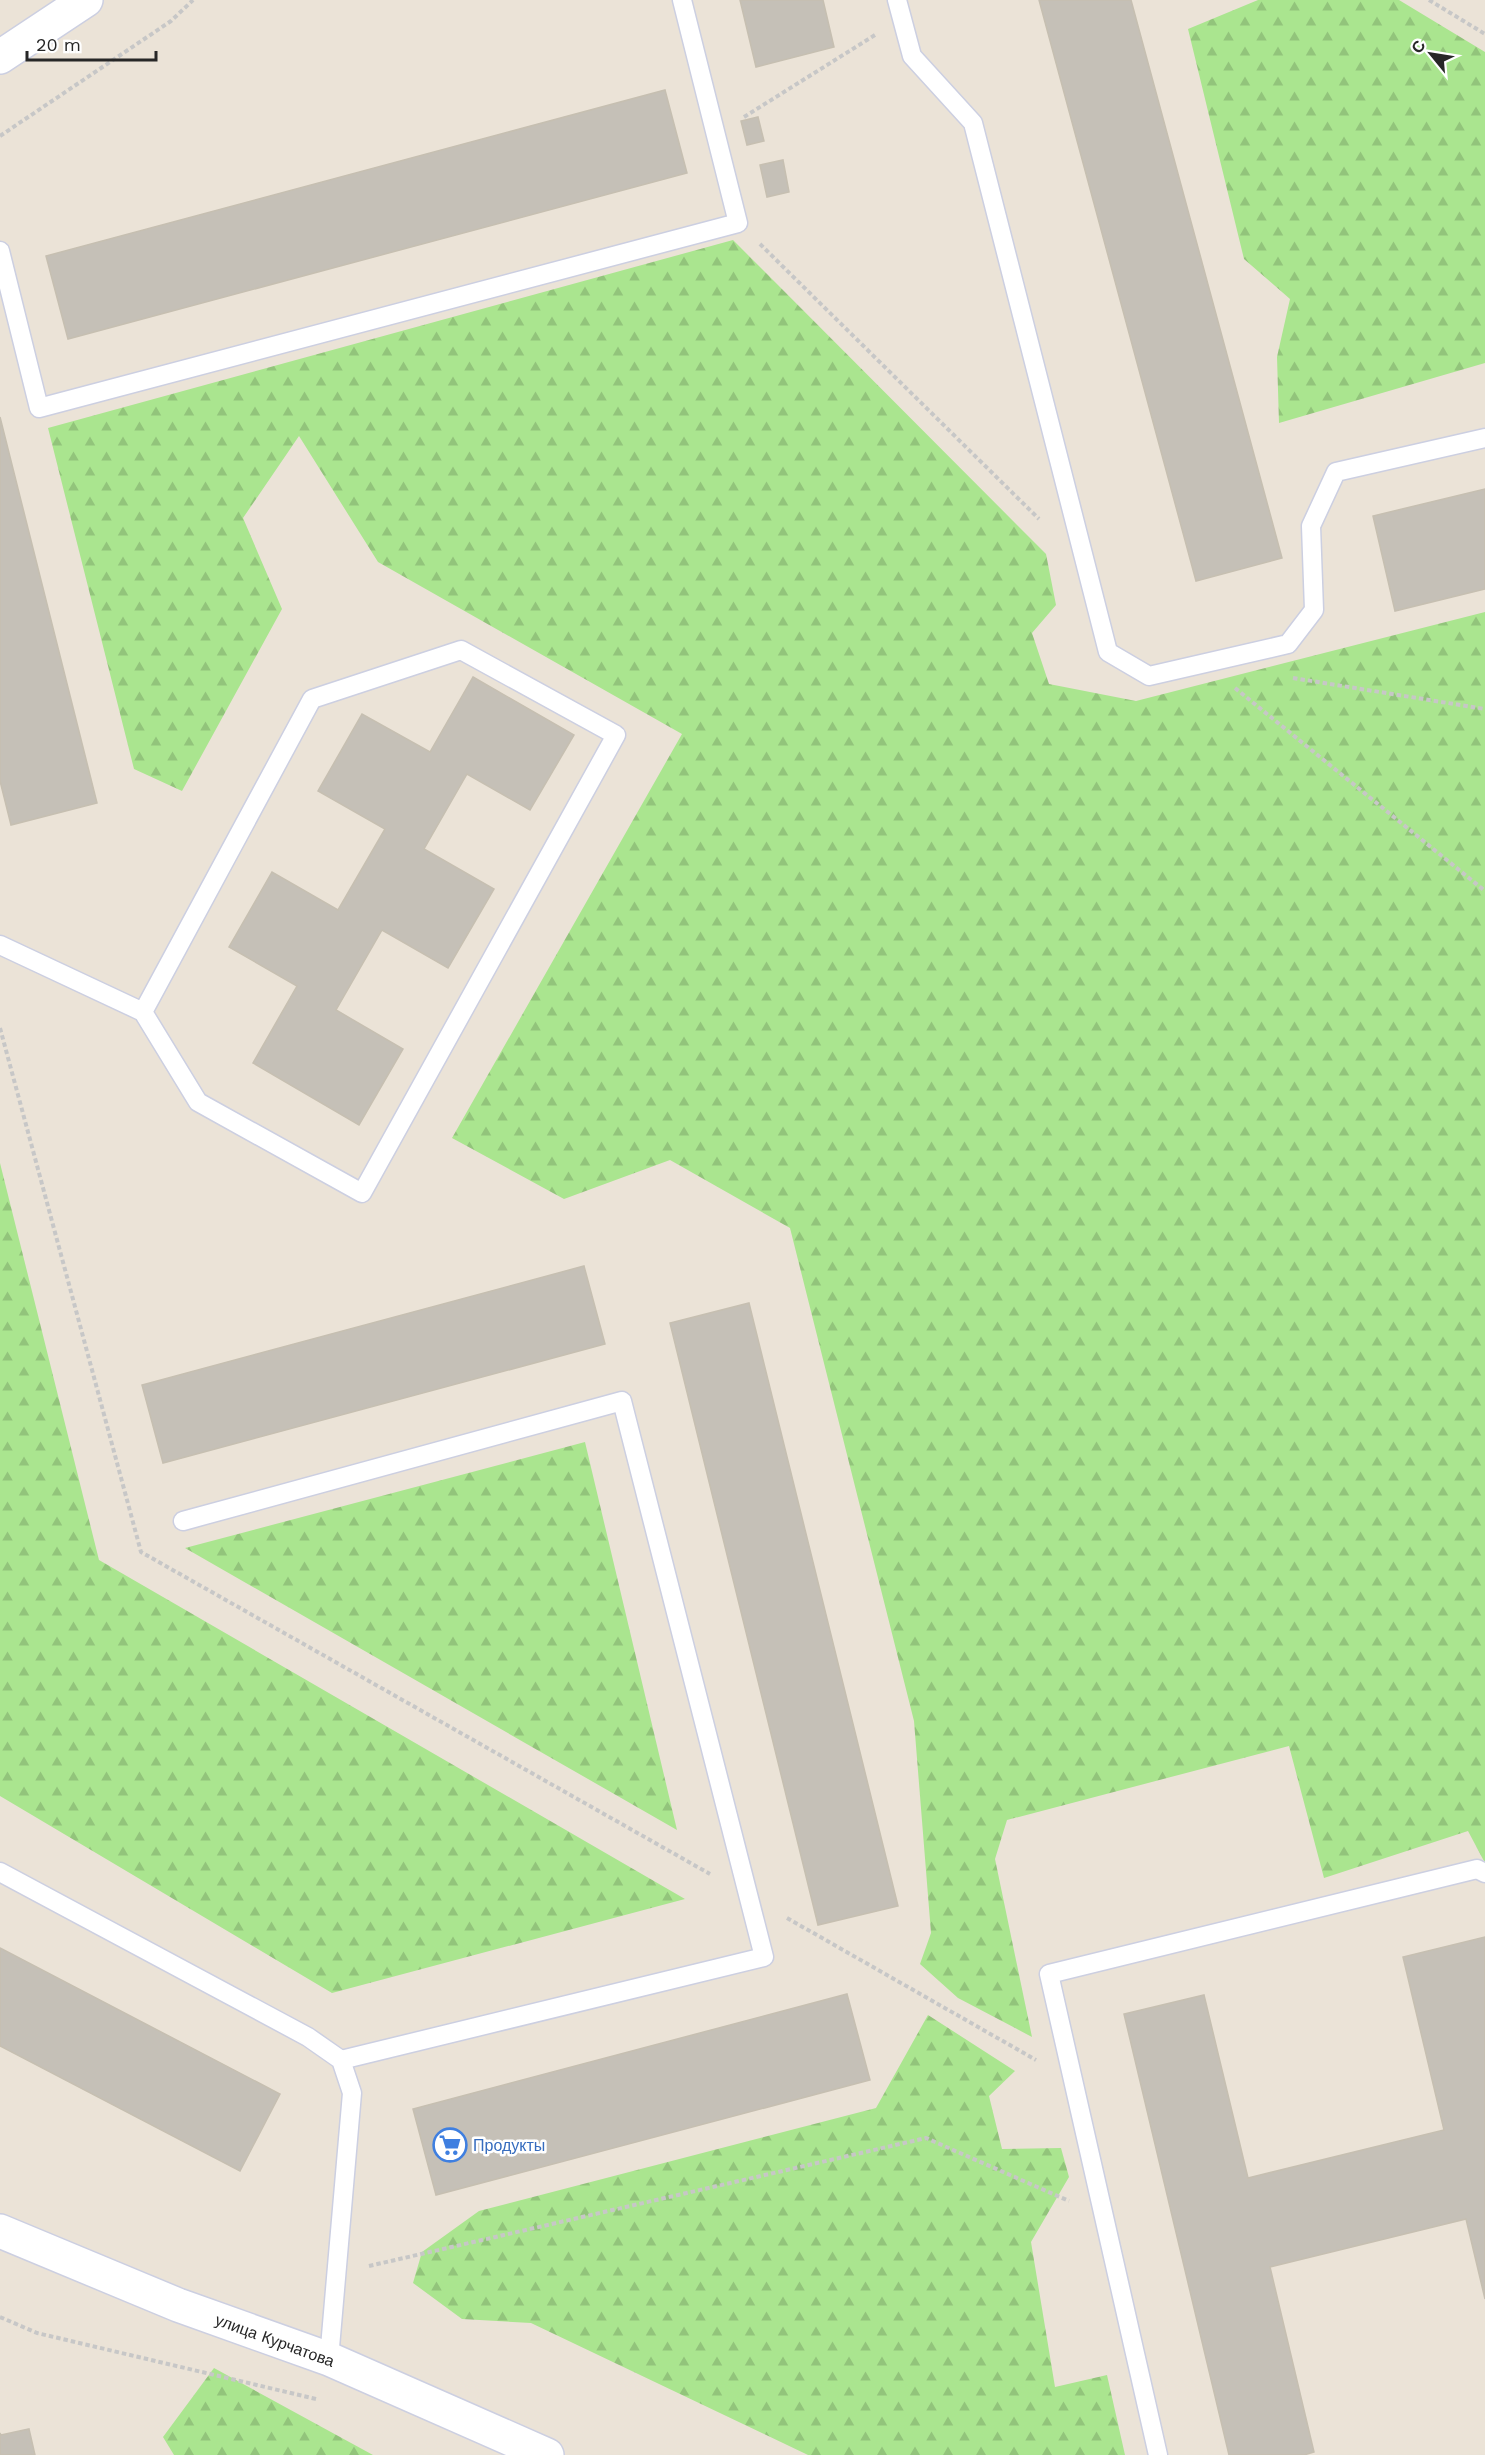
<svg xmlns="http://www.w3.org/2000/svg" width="1485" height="2455" font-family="'Work Sans',sans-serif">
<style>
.forest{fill:url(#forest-firs)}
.building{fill:#c5c0b7;stroke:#c6bfb1;stroke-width:1.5}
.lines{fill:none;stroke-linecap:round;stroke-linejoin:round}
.lane-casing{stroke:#cccfe1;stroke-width:21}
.secondary-casing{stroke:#cccfe1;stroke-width:36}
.path{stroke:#c7c7c7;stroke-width:4;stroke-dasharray:4.5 3;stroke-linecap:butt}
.lane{stroke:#fff;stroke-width:18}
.secondary{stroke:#fff;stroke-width:33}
.labels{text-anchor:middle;stroke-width:5;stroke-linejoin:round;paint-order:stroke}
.shop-label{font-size:16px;fill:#366cbe;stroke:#fff;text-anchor:start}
.street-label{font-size:16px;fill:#272727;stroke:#fff}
</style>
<defs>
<pattern id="forest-firs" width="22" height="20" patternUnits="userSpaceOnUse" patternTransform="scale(1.5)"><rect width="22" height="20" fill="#aae58f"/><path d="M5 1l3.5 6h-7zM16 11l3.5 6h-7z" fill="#92c47b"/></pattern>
</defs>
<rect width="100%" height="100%" fill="#ebe3d7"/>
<path class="forest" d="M1258 0H1399L1485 52V363L1279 423 1277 357 1290 299 1244 259 1188 29Z
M733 240 1046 554 1056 605 1032 633 1049 684 1136 701 1485 612V1863L1468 1831 1324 1878 1289 1746 1007 1820 995 1859 1032 2037 958 1998 920 1964 931 1933 914 1721 790 1228 670 1160 564 1199 452 1138 682 734 378 562 299 436 243 518 282 609 182 791 134 769 48 428Z
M0 1163 99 1560 685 1899 332 1993 0 1796Z
M585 1442 677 1830 185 1548Z
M928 2015 1015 2071 989 2096 1002 2149 1061 2148 1069 2177 1031 2242 1055 2387 1107 2375 1125 2455H808L531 2323 462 2319 413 2283 422 2252 479 2211 876 2108Z
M214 2368 373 2455H174L163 2437Z"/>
<path class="building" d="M740 0H823L834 47 756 67Z
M1039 0H1131L1282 558 1196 581Z
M665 90 687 173 68 339 46 256Z
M758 117 764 141 747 145 741 121Z
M783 160 789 192 767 197 760 165Z
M0 417 97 803 11 825 0 781Z
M1485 489V589L1395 611 1373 516Z
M473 677 574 735 530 810 467 774 424 849 494 889 448 968 382 930 336 1010 403 1049 359 1125 253 1063 297 986 229 947 272 872 338 910 385 829 318 791 362 714 430 752Z
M584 1266 605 1344 163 1463 142 1385Z
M749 1303 898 1906 818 1925 670 1323Z
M1485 1937V2299L1466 2219 1270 2267 1314 2452 1304 2455H1229L1124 2014 1204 1995 1248 2178 1444 2130 1403 1957Z
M0 1948 280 2094 240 2171 0 2046Z
M847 1994 870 2080 436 2195 413 2109Z
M29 2429 35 2455H0V2433L1 2435Z"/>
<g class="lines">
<defs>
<path id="lane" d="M897 0 912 56 973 123 1108 652 1149 676 1288 644 1314 610 1311 526 1336 472 1485 438
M0 251 39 408 738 223 682 0
M0 945 143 1012 198 1102 362 1193 616 735 461 650 312 699 143 1012
M183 1521 622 1401 764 1957 341 2060
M0 1872 308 2037 341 2060 352 2093 329 2359
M1158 2455 1049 1974 1477 1869 1485 1873"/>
<path id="secondary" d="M0 57 86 0
M0 2231 178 2305 329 2359 547 2455"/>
</defs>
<use href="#lane" class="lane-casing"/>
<use href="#secondary" class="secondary-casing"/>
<path class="path" d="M1429 0 1485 34
M744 117 875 35
M0 136 171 21 193 0
M760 244 1039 519
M1293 678 1485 709
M1235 688 1485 891
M0 1028 141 1552 710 1874
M787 1918 1036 2060
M369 2266 926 2138 1069 2201
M0 2317 37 2333 316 2399"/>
<use href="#lane" class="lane"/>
<use href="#secondary" class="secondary"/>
</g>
<defs>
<symbol id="supermarket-ring" viewBox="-11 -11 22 22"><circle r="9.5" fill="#fff" stroke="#3f7fe0" stroke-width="1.5"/><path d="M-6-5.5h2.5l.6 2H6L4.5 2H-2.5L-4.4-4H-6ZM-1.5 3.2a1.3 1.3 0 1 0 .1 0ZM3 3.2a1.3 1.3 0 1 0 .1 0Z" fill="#3f7fe0"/></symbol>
</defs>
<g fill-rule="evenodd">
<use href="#supermarket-ring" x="431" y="2126" width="38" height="38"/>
</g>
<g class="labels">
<g class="shop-label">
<text x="473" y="2151">Продукты</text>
</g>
<g class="street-label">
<text transform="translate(275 2340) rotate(20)" y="6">улица Курчатова</text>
</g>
</g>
<g transform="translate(1431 54) rotate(300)" stroke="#ffffff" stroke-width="4.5" paint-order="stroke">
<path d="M0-4.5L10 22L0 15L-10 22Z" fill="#272727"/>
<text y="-9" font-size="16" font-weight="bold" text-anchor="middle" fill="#272727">С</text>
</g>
<path d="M27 51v9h129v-9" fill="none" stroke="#272727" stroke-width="3"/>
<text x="36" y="51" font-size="18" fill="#272727" stroke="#ffffff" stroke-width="4.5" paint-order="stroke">20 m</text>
</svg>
